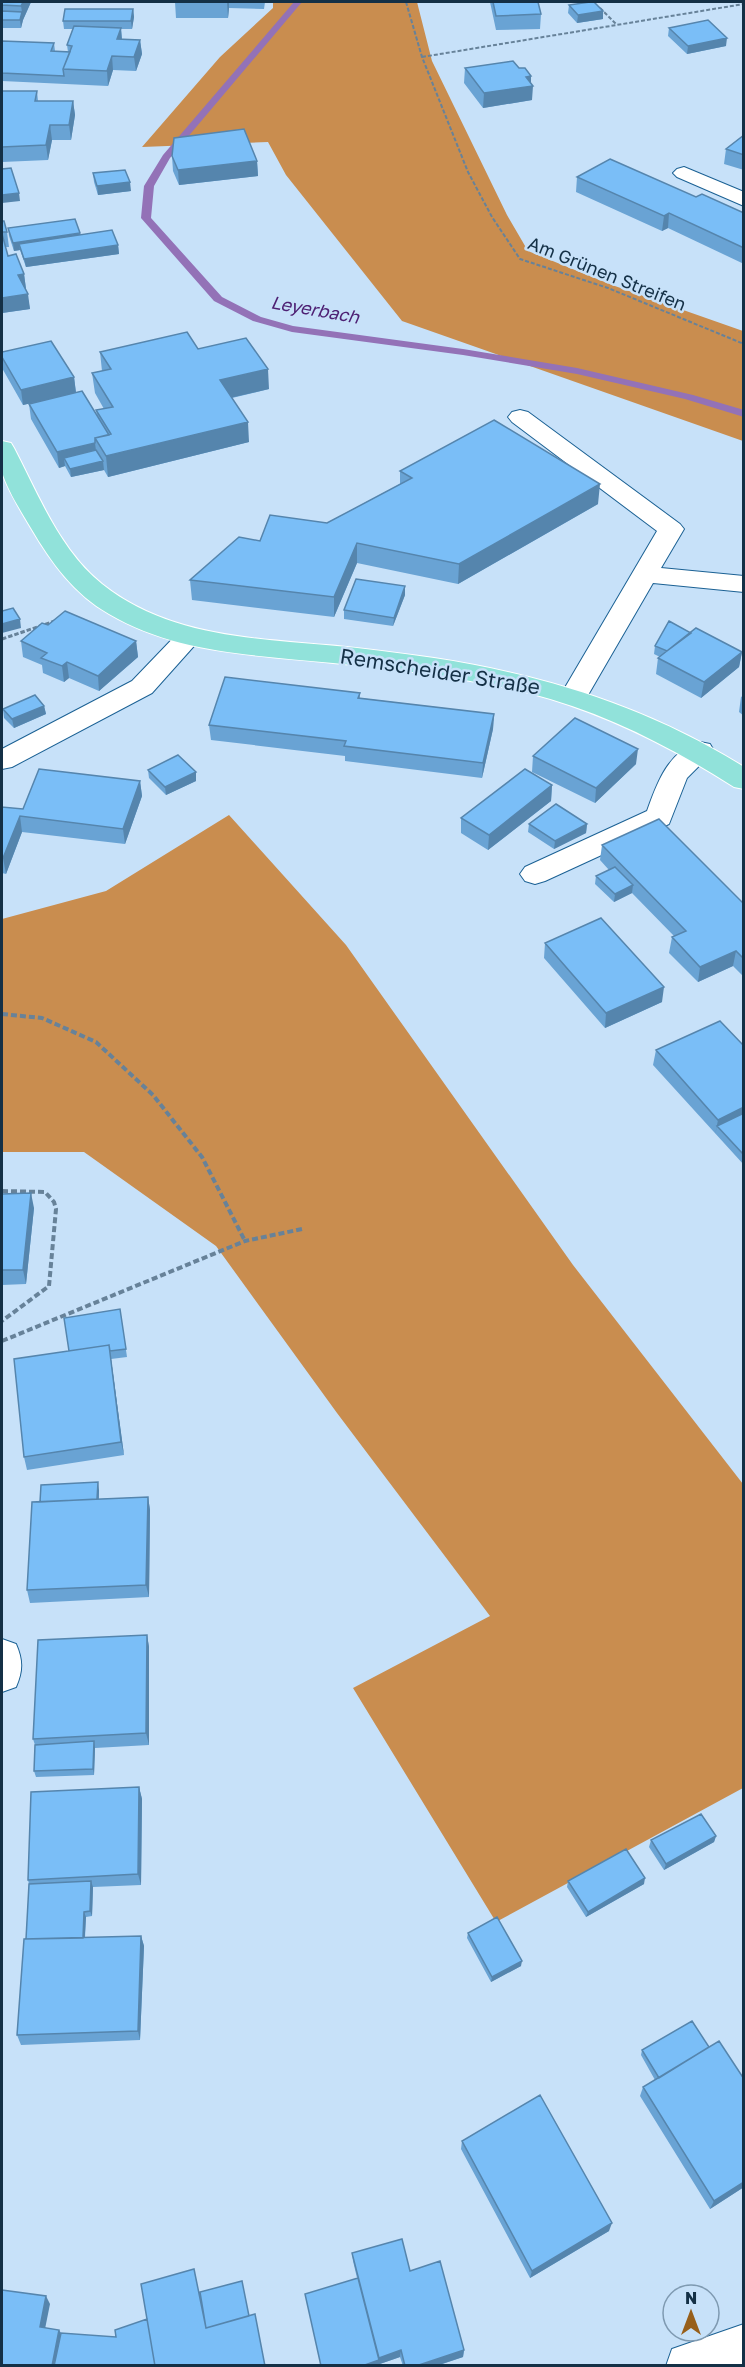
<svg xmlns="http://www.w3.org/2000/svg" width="745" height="2367" font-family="'Golos Text',sans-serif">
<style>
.forest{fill:#c98d4f}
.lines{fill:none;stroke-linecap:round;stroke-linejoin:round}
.stream{fill:#9372b7;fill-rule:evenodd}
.minor-casing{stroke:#1b6194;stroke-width:2}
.major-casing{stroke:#fff;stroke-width:2}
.path-far2{stroke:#678299;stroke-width:2;stroke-dasharray:4 2;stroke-linecap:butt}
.path-far1{stroke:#678299;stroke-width:3;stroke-dasharray:4.5 2;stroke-linecap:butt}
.path{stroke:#678299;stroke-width:4;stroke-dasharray:6 3;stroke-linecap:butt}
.minor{fill:#fff;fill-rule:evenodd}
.major{fill:#91e2da;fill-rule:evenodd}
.wall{fill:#69a3d4}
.shaded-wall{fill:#5585ad}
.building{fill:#7abef7;stroke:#5585ad;stroke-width:1.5}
.labels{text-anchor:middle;stroke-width:5;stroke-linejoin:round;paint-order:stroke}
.far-street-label{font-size:18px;fill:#143046;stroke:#c7e1f9}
.far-water-label{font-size:18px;font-style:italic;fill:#4e2174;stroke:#c7e1f9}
.street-label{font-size:21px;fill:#143046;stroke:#c7e1f9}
</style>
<rect width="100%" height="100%" fill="#c7e1f9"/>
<path class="forest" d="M273 2H417L432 61 507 215 528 251 612 285 743 331V441L402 321 286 175 268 142 142 147 220 57 273 8Z
M229 815 346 945 573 1265 743 1484V1788L496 1922 353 1688 490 1616 337 1413 216 1246 84 1152H2V919L106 891Z"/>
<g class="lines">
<path class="stream" d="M294 2H302L170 158 154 186 151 218 222 297 261 317 293 326 463 349 577 368 693 395 744 410V417L685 399 577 374 463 355 292 332 253 321 214 301 141 218 144 186 163 155Z"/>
<defs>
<path id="minor" d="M684 167 744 192V206L677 177 673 173 677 169Z
M520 410 528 412 680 524 684 529 661 568 744 576V592L653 583 584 702 574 705 564 702 560 696 657 531 512 422 508 417 512 412Z
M189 629 198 631 202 637 152 693 12 767 2 769V749L132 681 180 631Z
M700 742 710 744 714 751 687 778 669 824 545 881 535 884 525 881 520 874 525 867 647 811C657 783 668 751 700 742Z
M2 1639 16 1644C23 1660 23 1671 16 1687L2 1692Z
M744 2324V2366H666L672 2349Z"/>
<path id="major" d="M2 441 11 443 14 448C38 494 60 551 102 584 166 635 247 638 326 645 362 648 398 653 434 658 545 675 648 707 744 767V789L734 787C670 746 603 712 529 693 465 678 398 669 333 663 257 655 177 654 109 614 74 594 51 562 31 528 21 511 8 491 2 472 0 463 1 449 2 441Z"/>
</defs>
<use href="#minor" class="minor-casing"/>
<use href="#major" class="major-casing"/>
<path class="path-far2" d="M406 2 422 57 468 172 492 217 520 259 608 288 744 344
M600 8 617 25
M422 57 744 4"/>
<path class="path-far1" d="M2 639 55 621"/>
<path class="path" d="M2 1014 42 1018 96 1042 153 1095 202 1157 245 1241
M2 1191 45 1192 54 1202 56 1209 49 1286 2 1321
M2 1341 245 1241 302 1229"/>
<use href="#minor" class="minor"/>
<use href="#major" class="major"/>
</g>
<path class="wall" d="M2 2H31L23 20 21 28H2Z
M175 2H265L264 9 229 8 228 18H176Z
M490 2H538L541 14 540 29 496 30Z
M569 5 603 19 577 23 568 13Z
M133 9 134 17 132 29H121L122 39 140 40 142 54 136 71 113 70 108 86 2 81V41L54 43 55 51 68 52 67 45 73 29H64L63 21Z
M669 28 726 46 687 54 668 36Z
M465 68 531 83 532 100 483 108 464 83Z
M2 91H37L38 101H73L75 115 71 140H52L48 160 2 162Z
M744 135V170L724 164 726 149Z
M172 156 257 161 258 176 179 185 173 171Z
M93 173 131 191 98 195 94 182Z
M577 177 696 197 744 213V264L668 228 662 231 576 192Z
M2 221 7 232 9 247H5L8 256 24 274 26 289 30 309 2 313Z
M8 228 80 235 118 245 119 254 26 267 20 250 14 251 9 236Z
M198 349 269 389 232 398 249 442 108 477 104 470 71 477 65 466 59 468 31 419 29 404 35 402 23 405 2 368V352L74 377 76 393 97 415 96 410 104 409 95 393 92 373 102 371 100 352Z
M400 471 598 504 458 584 357 563 334 617 192 600 190 580 260 541 327 523 400 484Z
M405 595 393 626 344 619V610Z
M48 625 136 641 138 657 99 691 69 678 64 682 43 673 42 665 23 657 21 641Z
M691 633 742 652 739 667 701 698 656 674 658 658 660 657 654 654 655 646Z
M360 693V698L494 714 493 729 482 778 345 761V756L211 740 209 725Z
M744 695V716L739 712 741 697Z
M44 706 46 714 14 728 4 718 3 709Z
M533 756 636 764 595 803 532 772Z
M148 770 196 781 166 795 149 778Z
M140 781 142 796 125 844 22 832 6 874 2 873V807L23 809Z
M552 785 551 801 488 850 461 833V818Z
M529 824H587L586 833 554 849 528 832Z
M602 845 744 904V977L733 966 698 982 669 953 672 937 674 936 632 893 614 902 595 884 596 876 609 870 600 860Z
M545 943 662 1002 605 1028 544 958Z
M744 1046V1165L653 1065 656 1050Z
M2 1194 34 1208 26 1284 2 1285Z
M120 1309 127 1357 111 1359 124 1455 27 1470 24 1457 69 1351Z
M99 1490V1499L148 1497 150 1510 149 1597 30 1603 27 1590 40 1502Z
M147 1635 149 1647V1745L95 1748 94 1775 36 1777 34 1771 35 1745 33 1739Z
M139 1787 142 1799 141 1885 93 1887 92 1916 86 1917 85 1938 141 1936 144 1946 140 2040 21 2045 17 2035 26 1939 29 1884 28 1880Z
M716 1836 714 1842 664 1870 649 1847 651 1840Z
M568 1881 644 1884 586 1917 567 1887Z
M468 1933 521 1966 491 1982 467 1938Z
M709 2047 744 2187 710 2209 640 2096 643 2087 655 2080 641 2055 642 2050Z
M462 2141 609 2231 530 2278 461 2149Z
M352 2253 410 2271 464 2350 463 2357 436 2366H403L400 2357 374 2366H320L357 2278 353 2261Z"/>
<path class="shaded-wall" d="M23 2H31L23 20 21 28 20 20 22 12 21 6Z
M227 2H229V8L228 18Z
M133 9 134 17 132 29 131 21Z
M603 11V19L577 23 578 15Z
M121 28 122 42 117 39Z
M727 38 726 46 687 54 688 46Z
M140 40 142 54 136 71 134 57Z
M112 56 113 70 108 86 107 71Z
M531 76V86H533L532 100 483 108 484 93 526 77Z
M73 101 75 115 71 140 69 125Z
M50 125 52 140 48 160 46 145Z
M257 161 258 176 179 185 178 170Z
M130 182 131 191 98 195 97 186Z
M19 193 20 201 2 203V195Z
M669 213 668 228 662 231 664 216Z
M80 233 81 242 19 244 20 250 14 251 13 243Z
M118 245 119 254 26 267 24 259Z
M24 274 26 289 20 290 18 275Z
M28 294 30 309 2 313V298Z
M268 369 269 389 221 400 220 380Z
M74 377 76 393 23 405 21 390Z
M248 422 249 442 108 477 106 456Z
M95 443 97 458H64L65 466 59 468 57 452Z
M103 461 104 470 71 477 70 469Z
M600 484 598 504 458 584 459 564Z
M357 543V563L334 617V597Z
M405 586V595L393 626 394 618Z
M20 619 21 628 2 633V624Z
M136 641 138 657 99 691 98 676Z
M742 652 739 667 701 698 704 682Z
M67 662 69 678 64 682 62 666Z
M44 706 46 714 14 728 12 719Z
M494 714 493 729 482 778 483 763Z
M638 749 636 764 595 803 596 788Z
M196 772V781L166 795 165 787Z
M140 781 142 796 125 844 123 829Z
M552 785 551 801 488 850 489 835Z
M20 816 22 832 6 874 3 858Z
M587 824 586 833 554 849 555 841Z
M633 885 632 893 614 902 615 894Z
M736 951 733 966 698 982 700 967Z
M664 987 662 1002 605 1028 606 1013Z
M744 1107V1121L717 1126 715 1135 718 1120Z
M31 1193 34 1208 26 1284 23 1270Z
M109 1345 111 1359 124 1455 121 1442Z
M98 1482 99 1490 98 1513 97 1505Z
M148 1497 150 1510 149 1597 146 1585Z
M147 1635 149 1647V1745L146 1733Z
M94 1741 95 1747 94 1775 93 1769Z
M139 1787 142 1799 141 1885 138 1874Z
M716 1836 714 1842 664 1870 666 1864Z
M645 1878 644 1884 586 1917 588 1912Z
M91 1881 93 1887 92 1916 90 1911Z
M84 1912 86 1917 84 1948 82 1943Z
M141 1936 144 1946 140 2040 138 2031Z
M522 1961 521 1966 491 1982 492 1977Z
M744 2182V2187L710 2209 714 2201Z
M612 2223 609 2231 530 2278 532 2271Z
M46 2296 50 2304 44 2334 40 2327Z
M59 2330 63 2336 57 2366H52Z
M401 2350 400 2357 374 2366H362L379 2360V2358Z
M464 2350 463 2357 436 2366H416Z"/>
<path class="building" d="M2 2H23L21 6 2 5Z
M493 2H538L541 14 496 16Z
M590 2H594L603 11 578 15 569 5Z
M65 9H133L131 21H63Z
M2 11 22 12 20 20H2Z
M708 20 727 38 688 46 669 28Z
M74 26 121 28 117 39 140 40 134 57 112 56 107 71 63 69 72 46 67 45Z
M2 41 54 43 51 51 70 52 63 69 64 76 2 73Z
M513 61 519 68H525L531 76 526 77 533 86 484 93 465 68Z
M2 91H37L35 101H73L69 125H50L46 145 2 147Z
M244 129 257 161 178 170 172 156 174 138Z
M744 135V155L726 149Z
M610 159 696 197 702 194 744 213V248L669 213 664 216 577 177Z
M11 168 19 193 2 195V169Z
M125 170 130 182 97 186 93 173Z
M75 219 80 233 13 243 8 228Z
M2 221H4L7 232H2Z
M112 230 118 245 24 259 19 244Z
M2 234 8 256 16 254 24 274 18 275 28 294 2 298Z
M187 332 198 349 246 338 268 369 220 380 248 422 106 456 95 438 111 434 96 410 113 407 92 373 111 369 100 352Z
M51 341 74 377 21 390 2 357V352Z
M82 391 109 435 95 438V443L57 452 29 404Z
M494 420 600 484 459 564 357 543 334 597 190 580 239 537 260 541 270 515 327 523 412 478 400 471Z
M96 450 103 461 70 469 64 458Z
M356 579 405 586 394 618 344 610Z
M13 608 20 619 2 624V611Z
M65 611 136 641 98 676 67 662 62 666 41 658 47 653 21 641 42 623 48 625Z
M669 621 691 633 667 651 655 646Z
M696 628 742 652 704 682 658 658Z
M225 677 360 693 358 698 494 714 483 763 344 746 346 741 209 725Z
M35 695 44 706 12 719 3 709Z
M575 718 638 749 596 788 533 756Z
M178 755 196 772 165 787 148 770Z
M39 769 140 781 123 829 20 816 3 858H2V807L23 809Z
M525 769 552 785 489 835 461 818Z
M556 804 587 824 555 841 529 824Z
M659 819 744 904V959L736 951 700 967 672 937 686 931 602 845Z
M615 867 633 885 615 894 596 876Z
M601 918 664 987 606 1013 545 943Z
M720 1021 744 1046V1107L718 1120 656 1050Z
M744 1113V1155L717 1126Z
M31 1193 23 1270H2V1194Z
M120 1309 126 1349 110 1351 109 1345 69 1351 64 1318Z
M109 1345 121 1442 24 1457 14 1359Z
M98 1482 97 1499 40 1502 41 1485Z
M148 1497 146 1585 27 1590 32 1502Z
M147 1635 146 1733 33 1739 38 1640Z
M94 1741 93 1769 34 1771 35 1745Z
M139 1787 138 1874 28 1880 31 1792Z
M701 1814 716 1836 666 1864 651 1840Z
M626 1849 645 1878 588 1912 568 1881Z
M91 1881 90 1911 84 1912 83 1938 26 1939 29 1884Z
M497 1917 522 1961 492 1977 468 1933Z
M141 1936 138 2031 17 2035 24 1939Z
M692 2021 709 2047 659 2078 642 2050Z
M719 2041 744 2079V2182L714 2201 643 2087Z
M540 2095 612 2223 532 2271 462 2141Z
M402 2239 410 2271 440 2261 464 2350 416 2366H405L401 2350 379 2358 352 2253Z
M194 2269 206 2328 255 2314 265 2366H155L141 2284Z
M358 2278 379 2360 362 2366H321L305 2294Z
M242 2281 249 2316 206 2328 200 2292Z
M2 2290 46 2296 40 2327 59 2330 52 2366H2Z
M147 2319 155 2366H54L61 2333 116 2337 115 2330Z"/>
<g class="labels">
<g class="far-street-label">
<text transform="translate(607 274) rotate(22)" y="6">Am Grünen Streifen</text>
</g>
<g class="far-water-label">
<text transform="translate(315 310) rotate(10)" y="6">Leyerbach</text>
</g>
<g class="street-label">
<text transform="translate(440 672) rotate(9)" y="7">Remscheider Straße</text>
</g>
</g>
<rect width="745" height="2367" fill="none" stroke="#143046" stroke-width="6"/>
<g transform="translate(691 2313)"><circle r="28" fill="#c7e1f9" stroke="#7f9ab1" stroke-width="1.5"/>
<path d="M0-4.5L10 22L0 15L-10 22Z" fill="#975f1b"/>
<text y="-9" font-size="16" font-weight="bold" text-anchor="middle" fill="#143046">N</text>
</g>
</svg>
